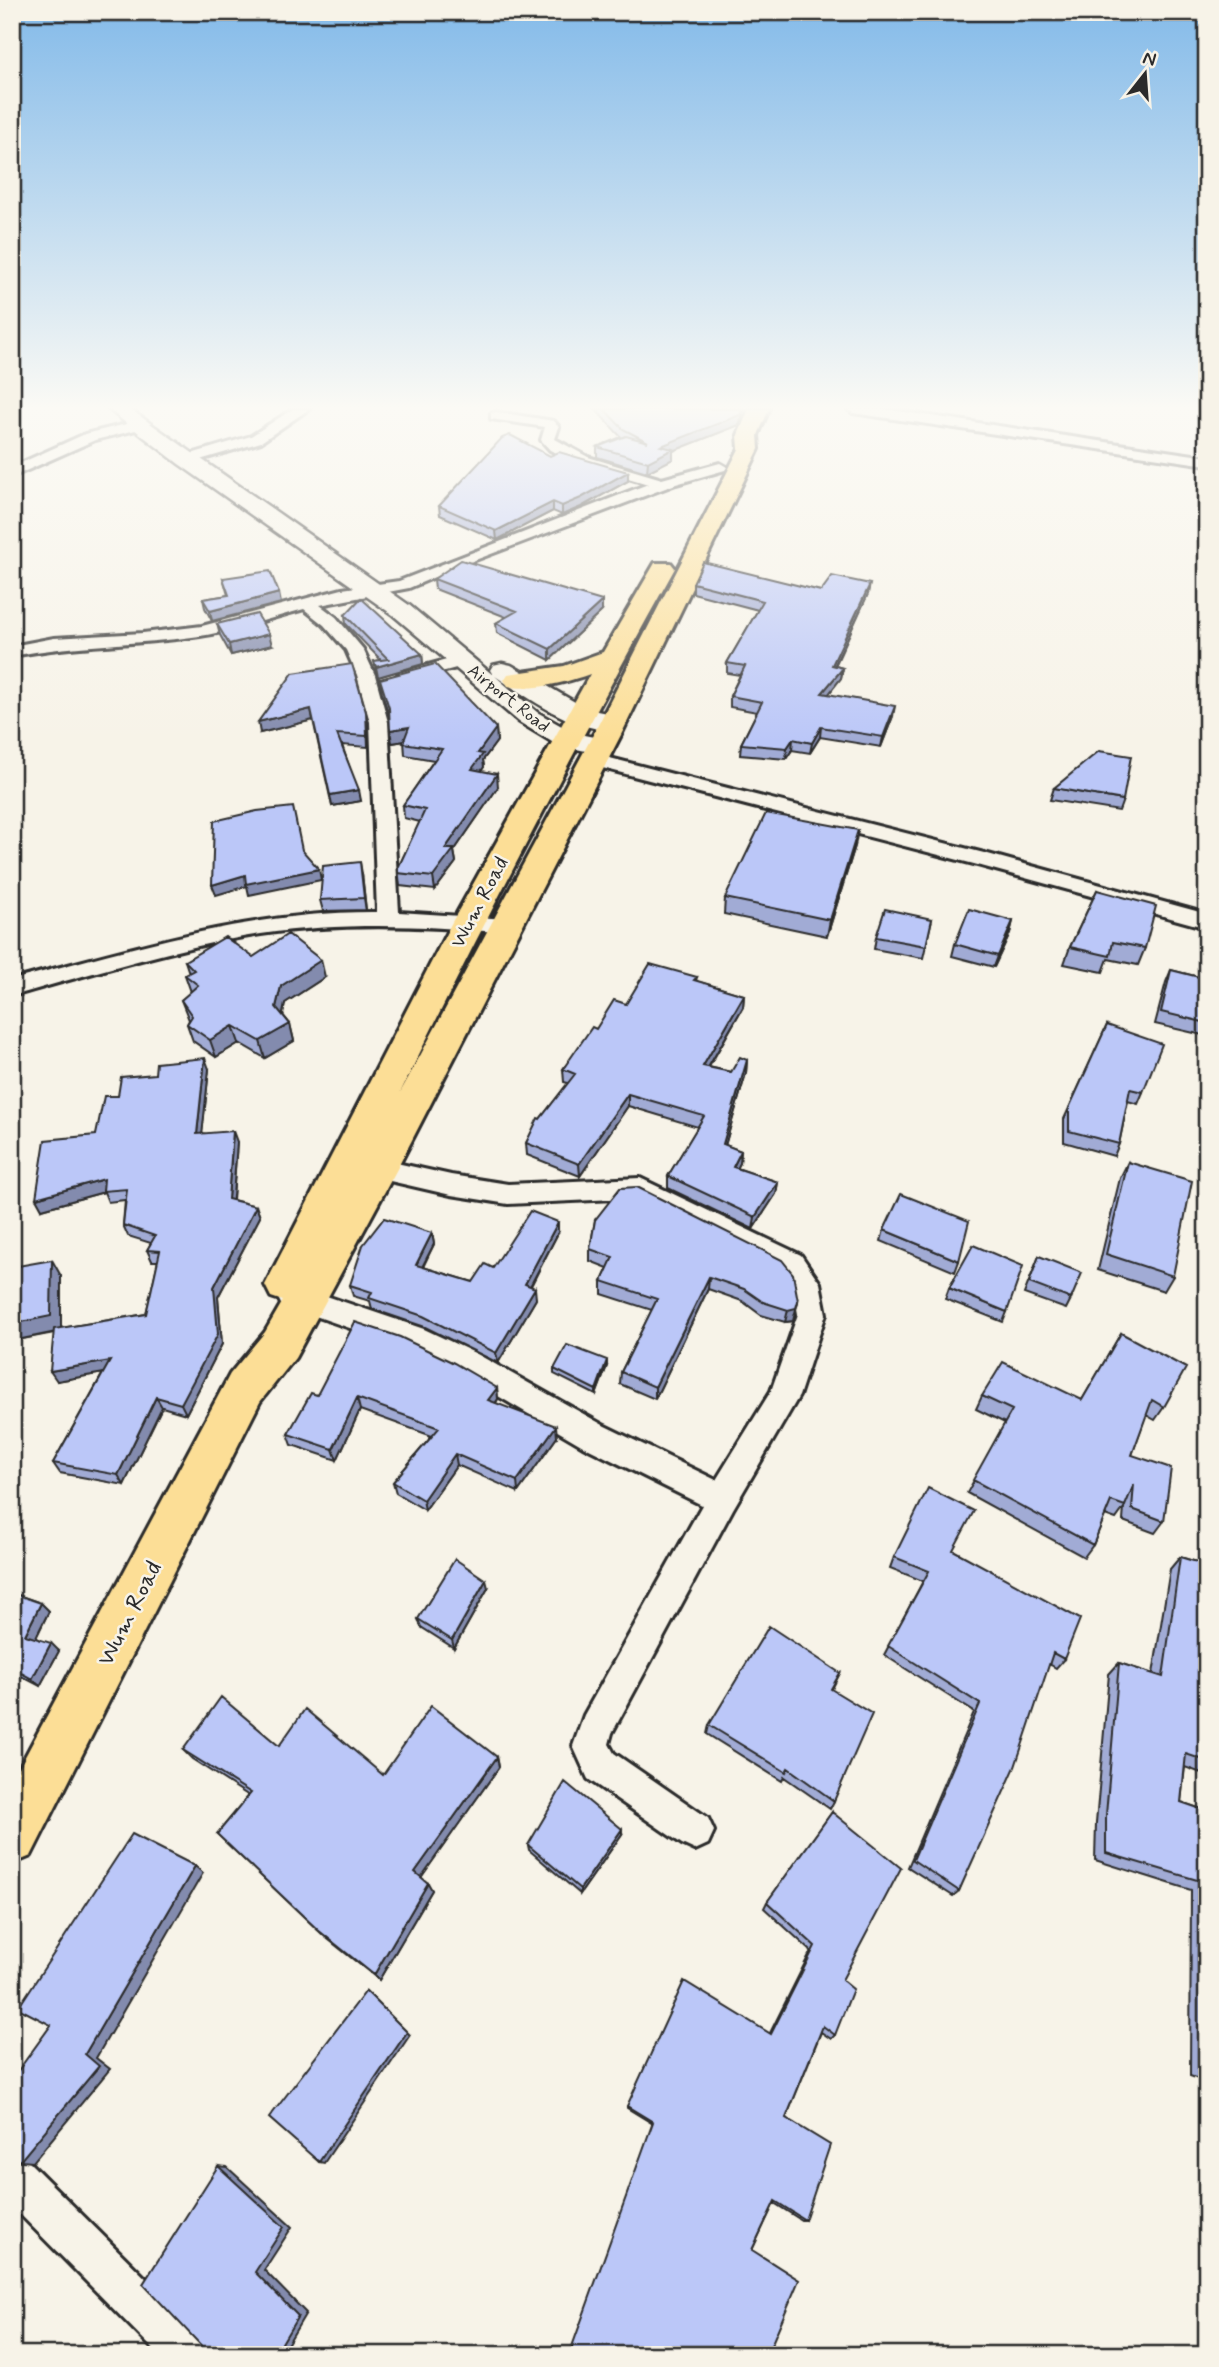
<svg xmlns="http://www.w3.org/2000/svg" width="1219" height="2367" font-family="Mynerve,sans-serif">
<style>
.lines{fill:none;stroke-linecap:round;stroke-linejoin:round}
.street-casing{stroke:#2b2b2b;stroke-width:6}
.secondary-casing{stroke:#2b2b2b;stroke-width:5}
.highway-casing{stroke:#2b2b2b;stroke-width:6}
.street{fill:#f7f3e8;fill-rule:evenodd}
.secondary{fill:#f7f3e8;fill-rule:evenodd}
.highway{fill:#fcde96;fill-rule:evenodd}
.wall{fill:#a1abd5;stroke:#2b2b2b;stroke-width:2}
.shaded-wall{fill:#838bae;stroke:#2b2b2b;stroke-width:2}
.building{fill:#bbc7f8;stroke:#2b2b2b;stroke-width:2}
.labels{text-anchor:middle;stroke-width:5;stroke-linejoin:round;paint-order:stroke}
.far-street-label{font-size:18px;fill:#2b2b2b;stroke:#f7f3e8}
.street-label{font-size:21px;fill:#2b2b2b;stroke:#f7f3e8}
.near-street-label{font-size:24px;fill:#2b2b2b;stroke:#f7f3e8}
</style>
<rect width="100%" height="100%" fill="#f7f3e8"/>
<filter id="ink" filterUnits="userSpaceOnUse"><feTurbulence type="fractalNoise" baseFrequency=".0143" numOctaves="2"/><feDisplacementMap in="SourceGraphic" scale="14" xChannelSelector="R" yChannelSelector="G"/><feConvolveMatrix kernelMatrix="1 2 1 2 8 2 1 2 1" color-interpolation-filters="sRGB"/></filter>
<g filter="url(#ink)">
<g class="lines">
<defs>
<path id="street" d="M293 409H309L261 442 186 464 179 460 181 457 251 436Z
M847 409H884L1207 457V465L853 413Z
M496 412 554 421 559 427 555 439 588 457 662 479 720 463 727 467 725 470 676 484 470 562 409 588 320 605 336 617 363 649 375 675 388 722 399 912 507 919 515 921 518 926 515 931 507 933C426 925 343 922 261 934 177 947 95 973 12 996V980C133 948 251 911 377 912L370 722 357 675 346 650 324 625 304 609C270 618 235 631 200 636 137 645 74 644 12 656V646L54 638 143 633 202 626 342 589 399 581 648 484 578 463 550 450 541 440 545 427 491 419V413Z
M139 421 146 425 144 428 95 440 12 477V467L85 434Z
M461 656 470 661 467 665 405 682 396 677 399 673Z
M594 754 988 854 1207 914V928L974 864 587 764 584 760 587 756Z
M360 1155 451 1175 508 1184 640 1178 801 1255 820 1283 826 1314 799 1396 733 1509 612 1733 609 1744 614 1753 708 1818 714 1831 708 1844 695 1850 682 1844 588 1779 573 1746 584 1715 702 1505 583 1446 457 1372 404 1347 281 1304 277 1296 281 1288 291 1284 424 1329 477 1354 605 1426 716 1480 771 1391 798 1314 793 1286 781 1271 637 1198 508 1204 451 1195 351 1172 347 1165 351 1158Z
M12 2154 27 2160 207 2339 214 2355H159L12 2206Z"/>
<path id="secondary" d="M108 409H130L409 605 493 675 490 670 493 665 502 663 511 665 587 709 622 716 626 722 622 728C581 738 528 697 495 676L537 712 574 733 609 740 613 746 609 752 600 754 557 745 519 722 393 615 179 464Z"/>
<path id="highway" d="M749 409H769L758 435 759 449 623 731 397 1169 295 1358 260 1402 31 1856 12 1864V1781L230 1374 265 1332 283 1301 271 1297 265 1285 452 922 590 674C567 682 532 692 508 686L504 680 508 674 564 666 603 652 655 563H671L675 568C579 741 487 915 400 1093L595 731 739 449 738 435Z"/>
</defs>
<use href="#street" class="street-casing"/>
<use href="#secondary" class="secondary-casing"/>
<use href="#highway" class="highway-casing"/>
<use href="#street" class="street"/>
<use href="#secondary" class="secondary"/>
<use href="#highway" class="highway"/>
</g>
<path class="wall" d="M595 409H744L739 425 673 451V459L647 472 597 457V447L621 437Z
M550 456 628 472V481L581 507 562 515 553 511 497 540 440 515 439 506Z
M223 578 281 603 212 621 205 608 203 599 228 595Z
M434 579 602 611 550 660 497 633 496 623 506 617 435 589Z
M693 583 868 594 835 666 843 668 841 678 828 694 893 716 881 747 820 737 810 753 792 750 786 759 740 755 741 744 757 712 730 707V696L740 675 727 673V663L758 610 693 593Z
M345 615 422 654 423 664 378 677 374 661 381 660 346 624Z
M217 624 272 645 231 655 220 635Z
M293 673 367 722 368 747 342 745 361 801 332 806 313 720 260 733Z
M380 679 496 728 497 741 483 760 484 767 481 771 498 787 454 851 456 862 435 890 400 886 398 868 420 822 404 818 403 805 434 760 405 755 404 741 392 743 389 716 382 692Z
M1054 788 1123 800 1119 811 1050 800Z
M855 846 827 936 724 914 725 898Z
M362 874 366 910 323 911 320 900Z
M1097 890 1145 948 1138 965 1108 959 1103 972 1064 964 1070 947Z
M932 919 923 958 874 949 876 937Z
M1013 921 1010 933 994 967 952 956 955 944Z
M253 957 325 977 285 1003 283 1015 290 1024 294 1041 265 1058 239 1043 216 1057 193 1041 187 1024 189 1020 181 1000 191 992 185 975 189 973 185 961Z
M1171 970 1207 979V1036L1155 1024 1166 982Z
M697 977 696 981 744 995 743 1007 709 1067 731 1072 747 1060 746 1073 725 1145 741 1151 740 1163 737 1168 778 1182 776 1194 753 1229 668 1188V1176L698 1127 628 1106 580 1176 527 1155 526 1143 540 1119 568 1083 564 1082 563 1069 596 1029 626 1004Z
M1107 1025 1143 1092 1138 1104 1128 1101 1119 1144 1114 1156 1064 1142V1119Z
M209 1069 202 1133 237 1142 233 1200 256 1206 260 1217 218 1297 222 1344 186 1414 162 1407 124 1485 60 1473 53 1463 103 1373 57 1381 54 1333 12 1341V1267L61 1276V1328L146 1314 158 1261H152L147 1250 151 1243 128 1236 123 1225 125 1200 108 1202 104 1192 42 1209 96 1135 118 1096Z
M1128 1162 1173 1276 1164 1291 1098 1270 1120 1178Z
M595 1220 798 1301 793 1321 785 1322 761 1315 742 1301 708 1289 655 1399 620 1384 621 1372 652 1310 602 1294V1281L608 1268 590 1261V1249Z
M884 1230 959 1261 955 1272 881 1241Z
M432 1233 434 1244 423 1267 473 1282 493 1268 558 1233 531 1286 536 1299 498 1363 425 1327 372 1309 370 1301 353 1296 350 1285Z
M1039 1256 1071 1299 1066 1309 1024 1294Z
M949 1288 1007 1312 1003 1322 945 1299Z
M1121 1333 1164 1407 1155 1420 1146 1415 1132 1455 1164 1521 1155 1533 1123 1521 1124 1508 1116 1519 1105 1515 1093 1545 1084 1557 967 1493 1005 1423 976 1409 982 1396 1082 1400Z
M607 1366 596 1395 554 1374V1369Z
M497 1388 498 1399 496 1403 557 1437 518 1492 457 1465 425 1510 396 1493 393 1482 432 1436 360 1410 337 1460 292 1445 288 1434 317 1395Z
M953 1550 1064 1659 1056 1668 1049 1664 959 1891 953 1896 908 1867 974 1712 884 1655 923 1581 890 1568 894 1557Z
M1180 1557 1207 1565V1775L1185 1767 1181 1802 1207 1811V2082L1190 2076 1191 1890 1095 1860 1096 1823 1109 1674 1119 1663 1153 1674 1170 1569Z
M488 1588 454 1648 421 1627 418 1619Z
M12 1593 41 1603 49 1611 36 1638 59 1651 40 1686 19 1675 12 1674Z
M840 1673 832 1689 834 1801 830 1809 784 1777 782 1781 707 1734 709 1725Z
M279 1746 383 1775 497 1757 499 1767 421 1877 432 1890 379 1980 324 1936 217 1834 249 1796 192 1759 183 1750Z
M832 1812 842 1980 835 2035 831 2039 821 2032 786 2118 805 2220H801L774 2203 752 2250 653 2124 627 2108V2106L770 2033 811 1951 764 1908 767 1902Z
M622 1834 580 1894 529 1850 528 1845Z"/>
<path class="shaded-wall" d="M742 409H744L739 425 673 451V459L647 472 648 462 661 446Z
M628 472V481L581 507 562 515V506Z
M553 502V511L497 540 496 531Z
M870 584 868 594 830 675 832 665Z
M279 593 281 603 212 621 210 611Z
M602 601V611L550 660V649Z
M269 634 272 645 231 655 229 644Z
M422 654 423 664 378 677 376 667Z
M843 668 841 678 821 704 822 693Z
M895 706 893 716 881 747 883 737Z
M311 709 313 720 260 733 258 722Z
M409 727 411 740 392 743 390 730Z
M821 727 820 737 810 753 812 743Z
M496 728 497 741 483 760 484 767 473 782 472 769 478 753Z
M793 739 792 750 786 759 787 748Z
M497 774 498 787 454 851 456 862 435 890 433 877 445 849Z
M359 790 361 801 332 806 330 795Z
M858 830 855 846 827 936 830 920Z
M360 862 362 874 366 910 364 898Z
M319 869 321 880 249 895 247 886 216 895 212 885 245 875Z
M1013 921 1010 933 994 967 998 956Z
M321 960 325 977 285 1003 281 1024 276 1007 281 986Z
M744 995 743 1007 702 1078 703 1066Z
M290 1024 294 1041 265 1058 260 1041Z
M233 1026 239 1043 216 1057 210 1040Z
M205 1058 209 1069 201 1145 197 1134Z
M747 1060 746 1073 722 1156 723 1144Z
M628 1094V1106L580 1176 579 1164Z
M233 1131 237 1142 232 1209 228 1199Z
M741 1151 740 1163 732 1179 733 1167Z
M104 1179V1192L42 1209 36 1198Z
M778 1182 776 1194 753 1229 755 1217Z
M256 1206 260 1217 218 1297 222 1344 186 1414 181 1404 214 1287Z
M558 1222V1233L526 1294 525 1284Z
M432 1233 434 1244 418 1275 416 1265Z
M52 1260 61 1276V1331L12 1341V1324Z
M709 1277 708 1289 655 1399V1387Z
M535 1288 536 1299 498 1363 496 1353Z
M798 1301 793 1321 785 1322 788 1310Z
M607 1360V1366L596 1395V1390Z
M110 1361 116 1371 57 1381 50 1371Z
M497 1388 498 1399 490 1411 488 1400Z
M156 1397 162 1407 124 1485 118 1475Z
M357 1398 360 1410 337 1460 333 1449Z
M556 1426 557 1437 518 1492 517 1481Z
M455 1454 457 1465 425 1510 423 1500Z
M486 1580 488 1588 454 1648 452 1640Z
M41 1603 49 1611 33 1643 25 1635Z
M51 1643 59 1651 40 1686 32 1679Z
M497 1757 499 1767 420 1879 415 1872Z
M622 1829V1834L580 1894V1889Z
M195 1866 203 1873 96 2058 110 2069 33 2162 20 2161 85 2054Z
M428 1883 432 1890 379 1980 374 1975Z
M366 1991 410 2035 324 2163 319 2162Z
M218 2166 227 2167 292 2227 264 2270 306 2313 281 2355H275Z
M12 2231 17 2234 12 2244Z"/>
<path class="building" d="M604 409H742L740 415 661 446 673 449 648 462 597 447 626 436 648 442 623 429Z
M510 435 550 456 559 452 628 472 581 498 562 506 553 502 496 531 439 506 502 438Z
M461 560 602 601 550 649 496 623 517 611 434 579Z
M703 562 821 591 832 576 870 584 832 665 843 668 822 693 895 706 883 737 821 727 812 743 793 739 787 748 741 744 762 702 730 696 745 666 727 663 763 601 693 583Z
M270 571 279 593 210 611 203 599 229 595 223 578Z
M361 598 422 654 376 667 374 661 388 659 345 615Z
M257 614 269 634 229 644 217 624Z
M352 664 366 712 367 736 337 734 359 790 330 795 311 709 258 722 293 673Z
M435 664 496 728 478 753 483 754 472 769 497 774 445 849H454L433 877 398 873V868L425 810 403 805 442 749 403 743 409 727 390 730 389 708 380 679Z
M1099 751 1131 756 1123 800 1054 788Z
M293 807 302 850 319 869 246 884 245 875 212 885 214 821 257 811Z
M766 813 858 830 830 920 725 898Z
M360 862 364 898 320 900 323 866Z
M1097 890 1156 906 1145 948 1113 942 1110 956 1070 947Z
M885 909 932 919 926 946 876 937Z
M969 909 1013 921 998 956 955 944Z
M288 934 321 960 281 986 276 1007 290 1024 260 1041 233 1026 210 1040 187 1024 192 1016 181 1000 198 985 185 975 194 970 185 961 225 937 253 957Z
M650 964 697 977 694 980 744 995 703 1066 731 1072 740 1057 747 1060 723 1144 741 1151 733 1167 778 1182 755 1217 668 1176 704 1116 628 1094 579 1164 526 1143 538 1118 540 1119 575 1074 563 1069 592 1027 596 1029 614 1000 626 1004Z
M1171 970 1207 979V1023L1161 1012Z
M1107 1025 1162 1044 1143 1092 1130 1089 1119 1144 1069 1131V1108Z
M205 1058 197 1134 233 1131 228 1199 256 1206 214 1287 218 1334 181 1404 156 1397 118 1475 53 1463 110 1361 50 1371 54 1329 146 1314 160 1251 147 1250 155 1236 123 1225 127 1189 103 1191 104 1179 36 1198 45 1140 96 1135 104 1096H118L121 1077 155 1074 156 1063Z
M1128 1162 1192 1181 1173 1276 1106 1254Z
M637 1187 782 1260 793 1274 798 1301 796 1308 788 1310 763 1302 744 1289 709 1277 655 1387 621 1372 657 1299 602 1281 613 1257 590 1249 595 1220 620 1188Z
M901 1194 969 1221 959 1261 884 1230Z
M530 1211 558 1222 525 1284 535 1288 496 1353 423 1316 369 1298 372 1292 350 1285 363 1245 384 1218 432 1233 416 1265 473 1282 485 1264 493 1268Z
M973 1245 1023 1266 1007 1312 949 1288Z
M1039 1256 1082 1273 1071 1299 1029 1283Z
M52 1260 51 1316 12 1324V1267Z
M355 1322 400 1337 454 1363 497 1388 488 1400 556 1426 517 1481 455 1454 423 1500 393 1482 439 1428 357 1398 333 1449 288 1434 311 1393 317 1395Z
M1121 1333 1186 1368 1164 1407 1152 1400 1132 1455 1171 1468 1164 1521 1132 1509 1134 1484 1125 1506 1111 1501 1093 1545 973 1480 1012 1410 982 1396 1003 1362 1082 1400Z
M567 1345 607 1360 596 1390 554 1369Z
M928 1488 974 1511 953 1550 1080 1619 1064 1659 1053 1653 1015 1767 959 1891 913 1860 980 1704 888 1646 929 1571 894 1557Z
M1180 1557 1207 1565V1761L1186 1754 1181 1802 1207 1811V2073L1204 2072V1882L1106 1853V1815L1119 1663 1163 1677Z
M455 1559 486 1580 452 1640 418 1619Z
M12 1593 41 1603 25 1635 51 1643 32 1679 12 1668Z
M769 1626 840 1673 831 1689 872 1714 834 1801 788 1768 786 1772 709 1725Z
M221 1697 279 1746 305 1709 383 1775 431 1706 497 1757 415 1872 428 1883 374 1975 318 1930 217 1834 251 1793 183 1750Z
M565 1782 622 1829 580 1889 528 1845Z
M832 1812 901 1868 842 1980 853 1989 835 2035 823 2026 786 2118 830 2145 805 2220 775 2201 752 2250 799 2280 767 2355H569L653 2122 627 2106 684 1981 771 2034 815 1946 767 1902Z
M132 1834 195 1866 85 2054 99 2066 20 2161 12 2157V2079L51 2025 18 2008Z
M366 1991 407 2032 319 2162 269 2118Z
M218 2166 284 2227 255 2272 298 2316 275 2355H210L143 2284Z"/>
</g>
<linearGradient id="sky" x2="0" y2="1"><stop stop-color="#83bae9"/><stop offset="0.55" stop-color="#fbfaf5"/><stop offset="1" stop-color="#fbfaf5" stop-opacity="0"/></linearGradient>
<rect width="1219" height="741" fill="url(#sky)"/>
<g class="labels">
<g class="far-street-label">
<text transform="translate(509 698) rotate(38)" y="6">Airport Road</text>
</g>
<g class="street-label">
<text transform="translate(479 902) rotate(-62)" y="7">Wum Road</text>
</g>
<g class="near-street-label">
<text transform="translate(129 1613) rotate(-63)" y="8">Wum Road</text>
</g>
</g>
<rect width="1219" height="2367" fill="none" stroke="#f7f3e8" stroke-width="42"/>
<rect x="21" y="21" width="1177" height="2325" fill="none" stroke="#2b2b2b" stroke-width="2.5" filter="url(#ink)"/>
<g transform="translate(1145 74) rotate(17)" stroke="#f7f3e8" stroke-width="5" paint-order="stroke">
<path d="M0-5L12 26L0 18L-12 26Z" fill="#2b2b2b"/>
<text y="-10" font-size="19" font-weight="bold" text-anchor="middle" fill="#2b2b2b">N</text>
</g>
</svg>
